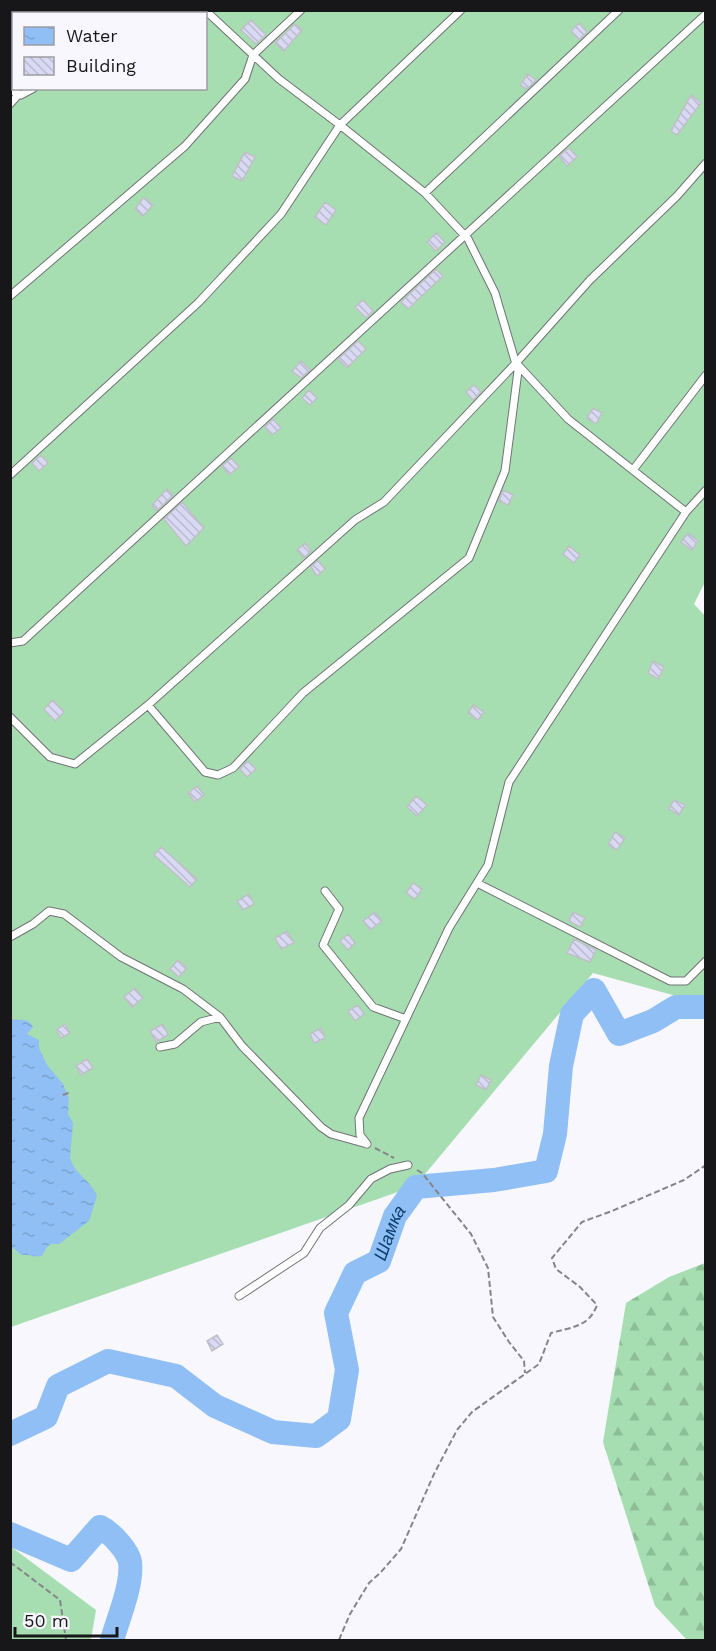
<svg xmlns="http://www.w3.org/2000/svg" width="716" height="1651" font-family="'Work Sans',sans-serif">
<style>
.forest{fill:url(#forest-firs)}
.garden{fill:#a6deb1;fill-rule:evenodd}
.water{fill:url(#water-ripples)}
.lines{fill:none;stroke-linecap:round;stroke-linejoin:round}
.river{stroke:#8fbff4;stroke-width:24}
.building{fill:url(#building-back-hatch);stroke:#bfc0c5;stroke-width:1.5}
.lane-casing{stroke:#727277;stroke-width:9}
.path{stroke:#858588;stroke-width:2;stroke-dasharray:6 3;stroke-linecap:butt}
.lane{stroke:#fff;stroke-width:7}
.labels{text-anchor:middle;stroke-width:4.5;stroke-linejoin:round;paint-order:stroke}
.water-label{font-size:18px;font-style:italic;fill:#0c3f6f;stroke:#f7f7fd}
</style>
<defs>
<pattern id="forest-firs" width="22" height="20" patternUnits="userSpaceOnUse" patternTransform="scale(1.5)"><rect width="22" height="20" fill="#a6deb1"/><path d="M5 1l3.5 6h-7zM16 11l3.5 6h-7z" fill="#8ebe98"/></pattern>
<pattern id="water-ripples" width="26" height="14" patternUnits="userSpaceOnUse" patternTransform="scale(1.5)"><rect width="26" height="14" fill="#8fbff4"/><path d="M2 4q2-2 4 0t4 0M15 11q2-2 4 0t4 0" fill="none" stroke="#7ba3d1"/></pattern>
<pattern id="building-back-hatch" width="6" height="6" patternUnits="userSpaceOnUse" patternTransform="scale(1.5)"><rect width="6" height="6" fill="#d9d9f4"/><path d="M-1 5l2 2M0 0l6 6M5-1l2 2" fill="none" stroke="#babad1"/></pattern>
</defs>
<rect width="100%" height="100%" fill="#f7f7fd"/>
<path class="forest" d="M705 1263 706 1640H687L655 1606 603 1442 626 1303 669 1277Z"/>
<path class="garden" d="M10 11H706V580L694 604 706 617 705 1004 593 973 415 1186 11 1327ZM14 14H206V88H14Z
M10 1546 96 1610 91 1640H11Z"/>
<path class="water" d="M11 1019C20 1021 28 1017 33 1027L27 1034 39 1040V1048L47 1065 63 1084 69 1098 68 1114 73 1123 70 1158C75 1175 91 1180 97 1196L89 1221 59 1244H51L47 1247 42 1256C34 1258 29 1254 21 1255L11 1246Z"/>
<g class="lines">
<g class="river">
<path id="s1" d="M10 1434 46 1417 58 1386 108 1361 176 1376 215 1406 273 1432 316 1436 339 1419 347 1370 336 1313 355 1273 379 1261 395 1216 416 1187 494 1180 546 1171 555 1134 561 1066 572 1014 594 990 619 1034 653 1021 676 1007H706"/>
<path d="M10 1534 71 1560 100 1527C111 1532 128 1551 130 1562 133 1584 118 1619 112 1640"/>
</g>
</g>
<path class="building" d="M251 20 266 35 256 44 241 30Z
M579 23 587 32 579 40 571 31Z
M295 24 302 30 284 51 275 43Z
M528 74 536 80 527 89 520 85Z
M691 95 701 103 677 135 671 131Z
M569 148 577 157 567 166 559 156Z
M245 152 255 157 242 181 232 176Z
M144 197 153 205 143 216 135 209Z
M325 202 336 210 326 225 315 217Z
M436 233 445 242 436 251 427 242Z
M436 269 443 276 408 309 401 302Z
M363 300 373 311 366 318 355 307Z
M358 341 366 349 347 368 338 359Z
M301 361 310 370 301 378 292 371Z
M474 385 481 392 473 400 466 392Z
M309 390 317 398 310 405 302 398Z
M593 408 602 413 596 424 587 418Z
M273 419 281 428 272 435 265 427Z
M41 455 48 463 39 471 32 463Z
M231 458 239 467 229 475 222 466Z
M167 489 173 495 157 511 152 505Z
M503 490 513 495 508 505 499 501Z
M182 502 204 528 186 546 164 519Z
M688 533 698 541 692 550 681 542Z
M305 543 311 551 304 558 297 550Z
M569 546 580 555 574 563 563 554Z
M318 560 325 569 317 576 311 567Z
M653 661 664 667 658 679 648 673Z
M53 700 64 712 55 721 44 709Z
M473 705 484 712 478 720 468 713Z
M248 761 256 769 247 777 240 769Z
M197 786 204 795 195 802 188 793Z
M416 796 427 805 417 816 407 807Z
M674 800 685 805 679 815 669 809Z
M615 832 625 838 617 850 608 845Z
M161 847 197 879 190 887 154 855Z
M413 883 422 889 415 899 406 893Z
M249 894 254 904 243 910 237 901Z
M375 912 382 921 370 930 363 921Z
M573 912 585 918 580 927 569 921Z
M287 931 294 943 281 949 275 938Z
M348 934 355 943 348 950 340 941Z
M574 939 596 950 590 962 567 953Z
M178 960 187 968 179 977 170 969Z
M135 988 143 998 132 1007 124 997Z
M358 1005 364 1014 355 1021 348 1011Z
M65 1024 70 1033 61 1038 56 1030Z
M163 1024 168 1035 156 1042 150 1031Z
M321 1028 325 1038 314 1043 310 1034Z
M87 1059 93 1068 81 1075 76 1066Z
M481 1075 491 1080 486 1090 476 1085Z
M217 1335 223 1344 212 1351 207 1341Z"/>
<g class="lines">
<defs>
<path id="lane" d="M205 10 279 79 340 125 461 10
M128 14 131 10
M10 90 21 95 34 88
M10 104 19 94
M425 193 619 10
M10 296 185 146 245 79 253 55 301 10
M518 365 568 419 686 512
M633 470 706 375
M10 475 199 302 281 214 340 125 425 193 468 239 495 293 518 371 505 471 469 558 303 693 233 768 218 775 205 772 148 705
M10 643 23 641 706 14
M10 717 50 757 75 764 148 705 355 520 384 502 516 363 590 280 677 196 706 163
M477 883 670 981H686L706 961
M325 891 339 909 323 945 373 1007 406 1019
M10 937 33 924 49 911 64 914 121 957 183 989 220 1017 242 1046 321 1127 331 1134 367 1144
M160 1047 175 1044 201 1022 220 1017
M367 1144 360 1135 359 1118 449 928 488 865 509 782 686 512 706 490
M239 1296 304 1253 320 1228 349 1205 371 1179 390 1169 408 1165"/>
</defs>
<use href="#lane" class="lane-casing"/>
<path class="path" d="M63 1095 71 1092
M375 1148 394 1158
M417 1170 422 1173 471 1234 488 1268 493 1317 509 1342 524 1361 525 1373
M10 1562 60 1600 66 1640
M339 1640 350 1614 369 1583 381 1572 401 1549 434 1474 457 1430 472 1412 539 1364 551 1333C572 1327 589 1327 597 1305L580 1287 556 1269 552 1258 582 1222 612 1211 684 1180 706 1165"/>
<use href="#lane" class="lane"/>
</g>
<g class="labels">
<g class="water-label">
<text dy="6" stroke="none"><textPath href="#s1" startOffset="592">Шамка</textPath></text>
</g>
</g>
<rect width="716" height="1651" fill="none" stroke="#171719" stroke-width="24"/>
<rect x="12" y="12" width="195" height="78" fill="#f7f7fd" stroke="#9d9da2" stroke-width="1.5"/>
<rect x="24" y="27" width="30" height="18" fill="url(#water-ripples)" stroke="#9d9da2" stroke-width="1.5"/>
<text x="66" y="42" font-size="18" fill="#171719">Water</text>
<rect x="24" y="57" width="30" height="18" fill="url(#building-back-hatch)" stroke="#9d9da2" stroke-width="1.5"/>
<text x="66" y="72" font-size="18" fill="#171719">Building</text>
<path d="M15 1627v9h102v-9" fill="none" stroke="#171719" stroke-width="3"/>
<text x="24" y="1627" font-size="18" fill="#171719" stroke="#f7f7fd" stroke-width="4.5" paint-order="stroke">50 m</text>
</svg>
